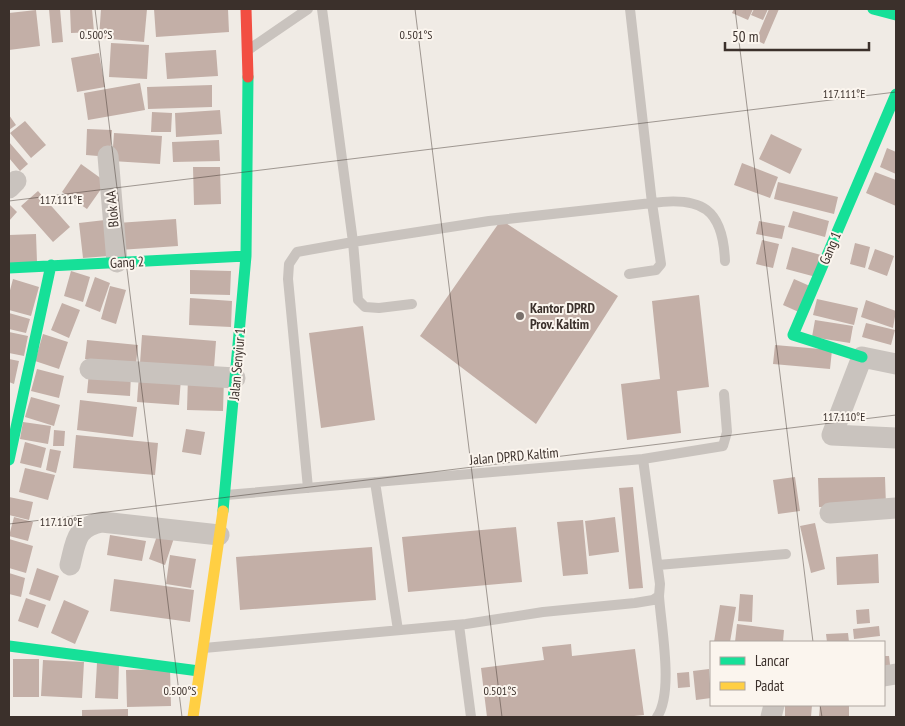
<svg xmlns="http://www.w3.org/2000/svg" width="905" height="726" font-family="'PT Sans Narrow',sans-serif">
<style>
.building{fill:#c3afa7}
.lines{fill:none;stroke-linecap:round;stroke-linejoin:round}
.lane{stroke:#c9c3be;stroke-width:10}
.street{stroke:#c9c3be;stroke-width:21}
.fast{stroke:#16e098;stroke-width:11}
.slow{stroke:#ffcf43;stroke-width:11}
.jam{stroke:#f24e42;stroke-width:11}
.ticks{fill:none;stroke:#3b302b;stroke-width:1;stroke-opacity:0.45}
.poi-dot{fill:#7a716c;stroke:#fbf5ee;stroke-width:2}
.labels{text-anchor:middle;stroke-width:4;stroke-linejoin:round;paint-order:stroke}
.street-label{font-size:14px;fill:#3b302b;stroke:#fbf5ee}
.poi-label{font-size:14px;font-weight:bold;fill:#3b302b;stroke:#fbf5ee;text-anchor:start}
.ticks-label{font-size:12px;text-anchor:middle;fill:#3b302b;stroke:#fbf5ee;stroke-width:4;stroke-linejoin:round;paint-order:stroke}
</style>
<rect width="100%" height="100%" fill="#f0ebe5"/>
<path class="building" d="M49 9H60L63 42 52 43Z
M70 9H92L94 32 71 33Z
M101 9H147L144 42 99 38Z
M154 9H228L229 32 156 37Z
M734 9H753L748 20 732 13Z
M754 9H768L763 20 751 15Z
M769 9H779L764 44 756 40Z
M36 10 40 46 9 50V13Z
M111 43 149 45 147 79 109 77Z
M216 50 218 76 167 79 165 53Z
M99 53 105 87 77 92 71 58Z
M140 83 145 110 88 120 84 93Z
M212 85V107L148 109 147 87Z
M220 110 222 134 176 137 175 113Z
M152 112 172 113 171 132H151Z
M9 115 16 125 9 130Z
M25 121 46 145 31 158 10 133Z
M87 129 112 130 110 157 86 155Z
M114 133 162 136 160 164 112 161Z
M771 134 802 149 790 174 759 159Z
M219 140 220 161 173 162 172 142Z
M9 142 28 164 20 171 9 158Z
M887 148 896 152V174L880 167Z
M742 163 778 177 770 198 734 185Z
M81 164 106 182 87 209 62 192Z
M193 167H220L221 204 194 205Z
M875 172 896 180V206L866 193Z
M778 182 838 197 834 214 774 199Z
M38 191 70 227 53 242 21 206Z
M9 204 17 212 9 221Z
M793 211 829 221 825 237 788 227Z
M176 219 178 246 119 250 117 223Z
M105 220 109 256 83 258 79 223Z
M501 220 618 296 536 424 420 336Z
M759 221 785 226 782 239 756 234Z
M36 234 37 262 9 264V235Z
M762 240 779 244 773 268 756 264Z
M855 243 870 247 865 268 850 264Z
M792 247 821 255 816 277 786 269Z
M875 249 894 256 887 276 868 269Z
M190 270 231 271 230 295 190 294Z
M71 271 90 277 83 302 64 296Z
M95 277 110 283 100 312 85 306Z
M13 279 39 287 31 316 9 310V294Z
M794 279 812 287 801 313 783 305Z
M110 286 126 290 116 324 101 319Z
M699 295 709 387 677 391 681 433 627 440 621 384 660 379 652 301Z
M190 298 232 301 231 327 189 325Z
M817 299 858 308 854 325 813 315Z
M866 300 896 311 893 328 861 317Z
M62 303 80 310 69 338 51 330Z
M9 313 30 319 26 333 9 329Z
M815 320 853 326 850 343 812 337Z
M866 323 895 330 891 345 862 337Z
M363 326 375 420 321 428 309 333Z
M9 332 28 336 24 356 9 353Z
M43 334 68 342 59 369 35 361Z
M142 335 216 341 214 368 140 363Z
M87 340 138 345 136 364 85 359Z
M775 345 832 350 830 369 773 364Z
M9 359 19 361 14 384 9 382Z
M37 369 64 376 59 398 31 391Z
M89 372 131 374 130 396 87 393Z
M139 375 181 378 179 405 137 402Z
M188 377 224 378 223 411 187 410Z
M31 397 60 405 54 426 25 417Z
M80 400 137 407 133 437 77 430Z
M23 422 51 426 48 444 20 439Z
M186 429 205 432 201 455 182 452Z
M54 430 65 431 64 446H53Z
M76 435 158 443 155 475 73 468Z
M25 442 46 448 41 468 20 463Z
M50 449 61 451 56 473 46 470Z
M25 468 55 475 48 500 19 492Z
M795 477 800 511 778 514 773 480Z
M885 477 886 506 819 507 818 478Z
M633 487 643 588 629 589 619 488Z
M9 497 33 502 29 520 9 515Z
M14 517 33 522 28 541 9 536Z
M615 517 619 552 589 556 585 521Z
M583 520 588 574 563 576 557 522Z
M815 523 825 569 811 573 800 526Z
M516 527 522 582 408 592 402 537Z
M158 533 174 538 165 565 149 559Z
M110 535 146 541 142 561 107 555Z
M9 539 33 546 26 573 9 568Z
M372 547 376 600 240 610 236 557Z
M878 554 879 583 837 585 836 557Z
M170 555 196 559 191 588 166 584Z
M37 568 59 576 50 601 29 594Z
M9 573 25 578 21 597 9 594Z
M114 579 194 590 190 622 110 611Z
M740 594 753 595 752 622 738 621Z
M26 598 46 605 38 628 18 621Z
M64 600 89 611 75 644 51 633Z
M720 605 736 607 730 642H714Z
M869 609 870 623 857 624 856 610Z
M737 624 784 630 783 642H735Z
M879 626 880 636 854 639 853 629Z
M848 633 849 642H827L826 634Z
M571 644 572 656 635 649 644 715 624 717H487L481 668 544 660 542 647Z
M884 656H889L891 673H884Z
M13 659H39V697H13Z
M43 660 84 662 82 698 41 696Z
M97 663 119 664 118 699 95 698Z
M170 669 171 706 127 707 126 670Z
M709 669 711 698 696 700 693 671Z
M689 672 690 687 678 688 677 673Z
M785 705H812L811 717H785Z
M820 705H849V717H819Z
M128 709V717H82V710Z"/>
<g class="lines">
<path class="lane" d="M251 48 308 9
M629 274 656 270 661 264 652 203C702 196 723 209 725 261
M412 304 379 308 365 307 358 300 353 242 489 221 652 203 630 9
M643 459 723 446 727 432 724 394
M375 482 398 630
M308 488 288 279 289 264 297 252 353 242 322 9
M658 565 786 554
M459 625 471 717
M204 648 466 624 543 612 635 603 653 600 659 596 660 584 643 459 226 495
M657 717C674 692 661 627 659 596"/>
<path class="street" d="M108 156 117 262
M9 188 16 181
M896 364 862 357 832 435 896 438
M90 369 235 378
M830 513 896 508
M70 565C76 542 75 527 102 522L219 535
M884 676 896 674
M771 717 774 705"/>
<path class="fast" d="M873 9 896 15
M9 268 246 256
M862 357 793 335 896 94
M9 460 51 265
M223 511 246 256 248 77
M9 646 199 671"/>
<path class="slow" d="M193 717 223 511"/>
<path class="jam" d="M246 9 248 77"/>
</g>
<path class="ticks" d="M95 9 182 717M415 9 502 717M735 9 813 642M9 201 896 92M9 524 896 415M820 705 822 717"/>
<circle class="poi-dot" cx="520" cy="316" r="5"/>
<g class="labels">
<g class="street-label">
<text transform="translate(112 209) rotate(-95)" y="5">Blok AA</text>
<text transform="translate(830 248) rotate(-67)" y="5">Gang 1</text>
<text transform="translate(127 262) rotate(-3)" y="5">Gang 2</text>
<text transform="translate(237 364) rotate(-85)" y="5">Jalan Senyiur 1</text>
<text transform="translate(514 456) rotate(-5)" y="5">Jalan DPRD Kaltim</text>
</g>
<g class="poi-label">
<text x="530" y="313">Kantor DPRD<tspan x="530" dy="16">Prov. Kaltim</tspan></text>
</g>
</g>
<g class="ticks-label">
<text x="96" y="39">0.500°S</text>
<text x="416" y="39">0.501°S</text>
<text x="844" y="98">117.111°E</text>
<text x="61" y="204">117.111°E</text>
<text x="844" y="421">117.110°E</text>
<text x="61" y="526">117.110°E</text>
<text x="180" y="695">0.500°S</text>
<text x="500" y="695">0.501°S</text>
</g>
<rect width="905" height="726" fill="none" stroke="#3b302b" stroke-width="20"/>
<rect x="710" y="641" width="175" height="65" fill="#fbf5ee" stroke="#aea6a0"/>
<rect x="720" y="657" width="25" height="8" fill="#16e098" stroke="#aea6a0"/>
<text x="755" y="666" font-size="15" fill="#3b302b">Lancar</text>
<rect x="720" y="682" width="25" height="8" fill="#ffcf43" stroke="#aea6a0"/>
<text x="755" y="691" font-size="15" fill="#3b302b">Padat</text>
<path d="M725 42v8h144v-8" fill="none" stroke="#3b302b" stroke-width="2.5"/>
<text x="732" y="42" font-size="15" fill="#3b302b" stroke="#fbf5ee" stroke-width="4" paint-order="stroke">50 m</text>
</svg>
